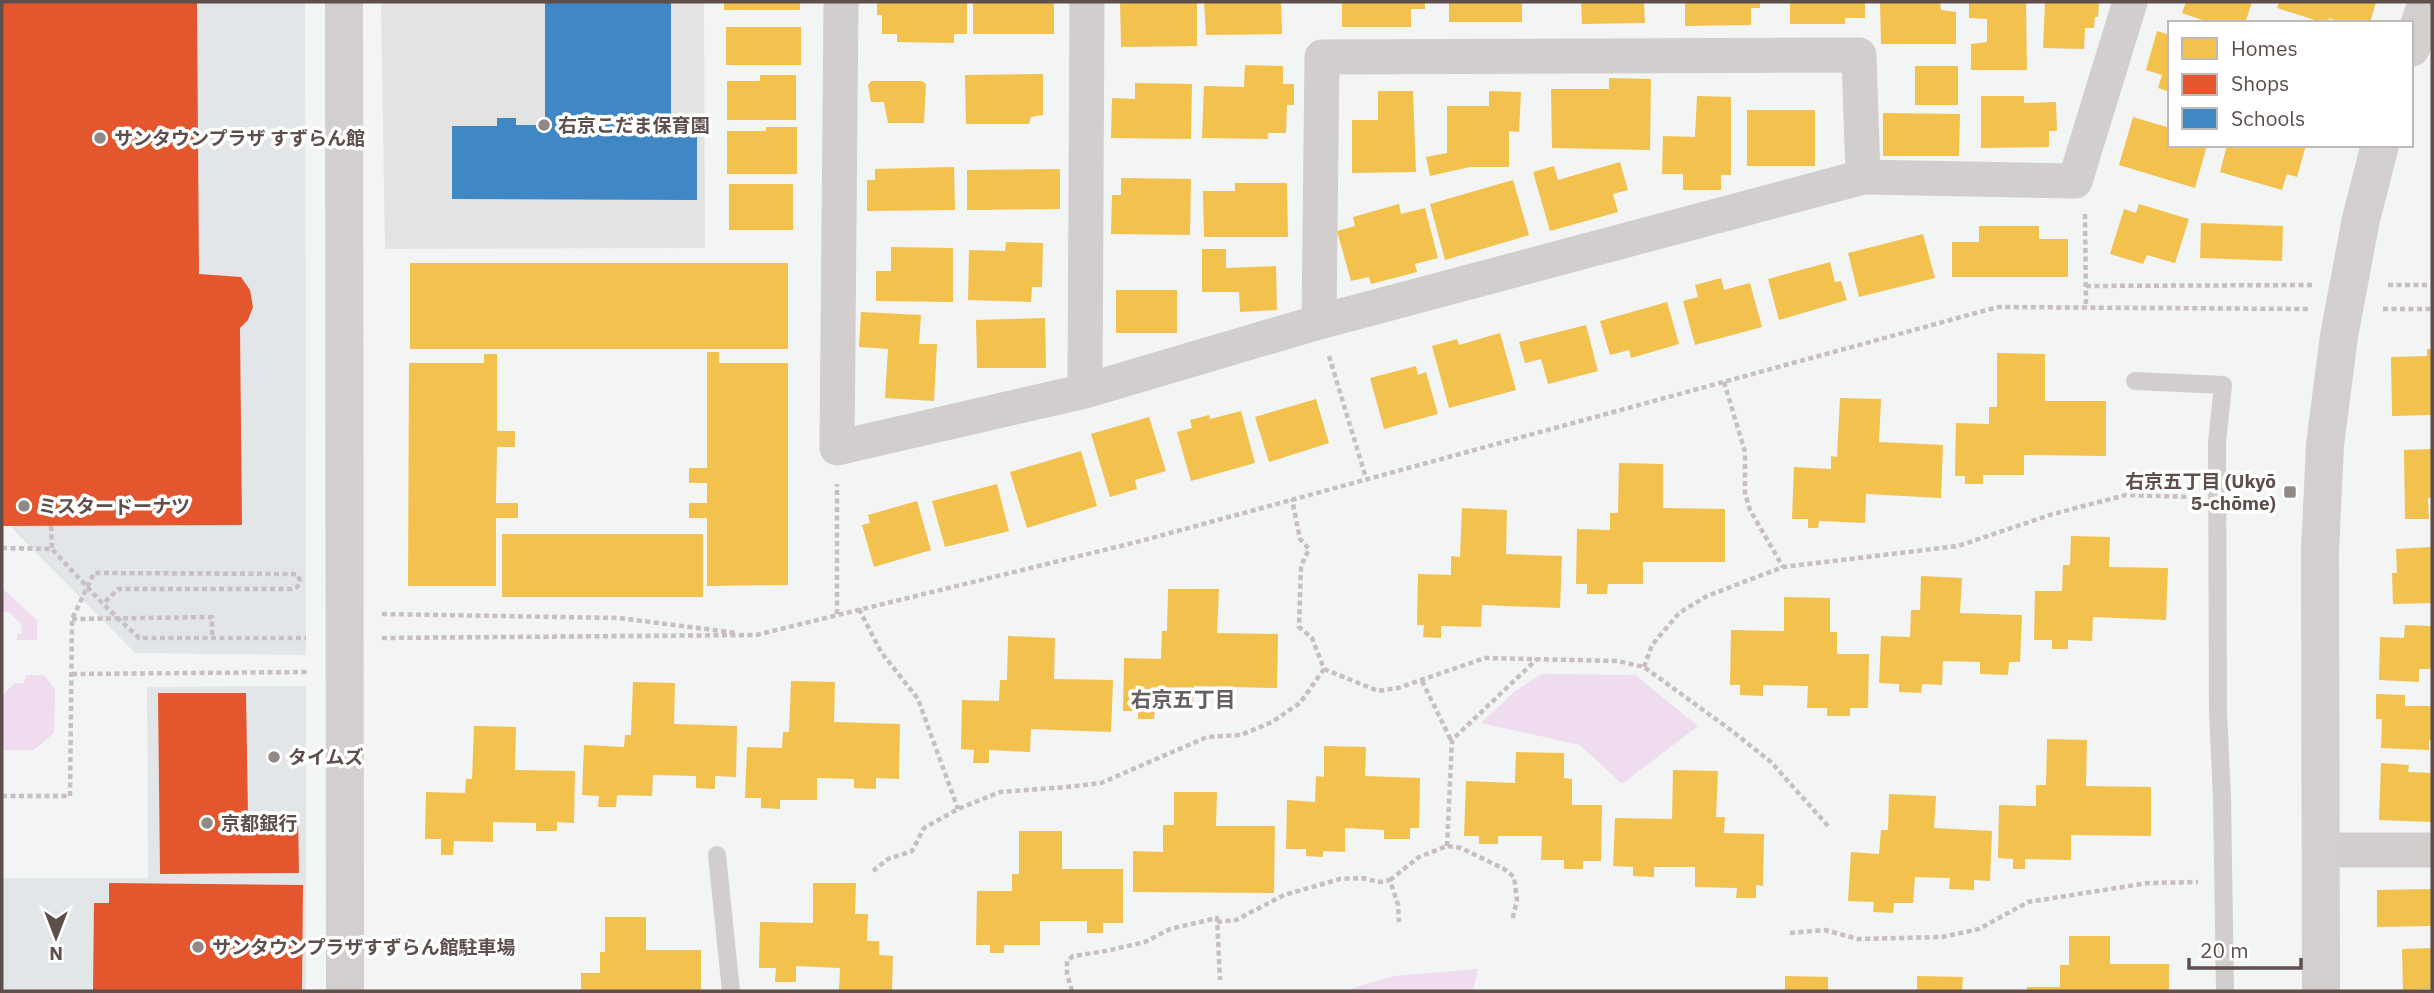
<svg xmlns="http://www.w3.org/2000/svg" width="2434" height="993" font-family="'IBM Plex Sans','Noto Sans JP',sans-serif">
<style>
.commercial{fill:#e3e6e8}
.education{fill:#e3e3e1}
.green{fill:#efdcee}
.homes{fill:#f2c14e}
.shops{fill:#e4572e}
.schools{fill:#3f88c5}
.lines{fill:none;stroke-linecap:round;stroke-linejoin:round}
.path{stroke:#c8bec4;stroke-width:4.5;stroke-dasharray:5 3.5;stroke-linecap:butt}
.lane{stroke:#d1cecd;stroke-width:18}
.street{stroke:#d1cecd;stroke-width:35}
.secondary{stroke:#d2cfce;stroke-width:38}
.poi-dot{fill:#928987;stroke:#fff;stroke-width:2.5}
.labels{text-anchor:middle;stroke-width:7;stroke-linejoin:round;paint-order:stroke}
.poi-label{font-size:19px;font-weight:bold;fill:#5e4f4c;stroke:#fff;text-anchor:start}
.neighbourhood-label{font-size:21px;font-weight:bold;fill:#666160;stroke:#fff}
</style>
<rect width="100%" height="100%" fill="#f3f4f4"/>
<path class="commercial" d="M2 2H305L306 655 135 653 10 526H2Z
M306 686V991H2V878H148L147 687Z"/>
<path class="education" d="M381 2H704L705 248 385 249Z"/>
<path class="green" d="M2 588 37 620V640H17V634H22L21 624 8 611 2 613Z
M1542 674 1635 675 1698 726 1622 784 1580 745 1481 723 1514 692Z
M26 675H44L55 690 54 733 34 750H2V695L15 683H24Z
M1478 969 1473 991H1343L1394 976Z"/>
<path class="homes" d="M724 2H800V10H724Z
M877 2H967V34H954V43L897 42V34H882V15H877Z
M973 2H1054V34H973Z
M1120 2H1197V46L1121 47Z
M1204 2H1281L1282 34 1206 35Z
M1342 2H1425V9H1411V27H1342Z
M1449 2H1522V22H1449Z
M1581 2H1644L1645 23 1582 24Z
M1685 2H1760V8H1751V25L1685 26Z
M1790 2H1865V18H1845V24H1790Z
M1940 2 1941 10 1956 12V44H1881L1880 3Z
M1969 2H2026L2027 70H1971V44L1987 42V19L1969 18Z
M2045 2H2099L2098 17H2095L2094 28H2085L2084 49 2043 48Z
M2186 2H2252L2245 23H2211L2182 13Z
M2279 2H2376L2370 23H2344L2329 18 2328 23H2324L2277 8Z
M726 27H801V65H726Z
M2157 31 2170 35V92L2158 88 2162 75 2146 70Z
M1245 65 1283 66V84H1294V105H1287L1286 133H1268V139L1202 138 1204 86 1244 87Z
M1915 66H1958V105H1915Z
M1043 74V115L1031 117 1029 124H966L965 75Z
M760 75H796V120H727V81H760Z
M1609 78 1651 79 1650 150 1552 148 1551 89H1609Z
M871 81H922L926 84 924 123H888L884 102H871L868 85Z
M1135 83 1192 84 1191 139 1111 138 1112 98 1135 99Z
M1378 91H1413L1416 172 1352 173V120H1378Z
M1489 91 1521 92 1519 132 1509 131V167H1470L1430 176 1426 157 1447 153V106H1489Z
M1697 96 1731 97V175H1721V190H1683V174H1662L1663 136 1695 137Z
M1981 96H2024V103L2056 102 2057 131H2049V147L1981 148Z
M1747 110H1815V166H1747Z
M1883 113 1960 114 1959 156H1883Z
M2133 117 2170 128V145H2207L2195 188 2119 165Z
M766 127H797V174H727V131H766Z
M2227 145H2306L2297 177 2287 174 2282 190 2220 172Z
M1620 162 1628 190 1613 194 1618 212 1550 231 1533 172 1554 166 1558 180Z
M954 167 955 210 867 211V180H875V169Z
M1060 169V209L967 210V170Z
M1121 178 1191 179 1190 235 1111 234 1112 195H1121Z
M1513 180 1529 235 1445 260 1430 204Z
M1235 183H1287L1288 237H1204L1203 191H1235Z
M729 184H793V230H729Z
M1399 204 1401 214 1425 208 1438 258 1415 264 1417 272 1371 284 1369 277 1351 281 1337 231 1355 226 1353 217Z
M2139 204 2189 219 2175 263 2147 255 2143 264 2110 254 2124 209 2136 213Z
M2201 223 2283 226 2282 261 2200 258Z
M1979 226H2039V239H2068V277H1952V242H1979Z
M1923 234 1935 278 1859 297 1848 253Z
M1006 242 1043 243 1042 287H1032L1031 302 968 300 969 250 1005 251Z
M891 247 953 248V302L876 301V271H891Z
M1202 249H1226V268L1276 266 1277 310 1240 312 1239 292H1202Z
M1830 262 1835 282 1841 281 1847 300 1779 320 1768 279Z
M410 263H788V349H410Z
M1721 278 1724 290 1750 283 1762 327 1695 345 1683 301 1698 297 1695 285Z
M1116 290H1177V333H1116Z
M1667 302 1679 344 1631 358 1629 350 1610 355 1600 321Z
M861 312 921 315 919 344H937L934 401 885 398 888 349 859 347Z
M1045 318 1046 368H977L976 320Z
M1586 325 1598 371 1548 384 1541 359 1525 363 1519 342Z
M1500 333 1516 390 1449 408 1432 346 1457 339 1459 345Z
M2427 349H2432V415L2392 416 2391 357 2427 356Z
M707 352H719V363H788V585L707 586V518H689V503H707V483H689V468H707Z
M1997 353 2045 354V401H2106V456L2024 455V475H1983V484H1965V476H1955L1956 423 1989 424V407H1997Z
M484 354H497V431H515V447H497L496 503H518V518H496V586H408L409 363H484Z
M1416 366 1418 375 1426 372 1438 414 1384 429 1370 378Z
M1840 398 1881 399 1879 442 1943 445 1941 498 1866 494 1865 523 1819 521 1818 528H1808V519H1792L1794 467 1831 469V456L1837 457Z
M1316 399 1329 443 1269 462 1255 417Z
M1241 411 1255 463 1191 481 1177 432 1192 428 1190 420 1209 415 1210 419Z
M1149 417 1166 471 1135 480 1137 489 1110 497 1091 434Z
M2432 449V498H2428L2429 519H2405L2404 450Z
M1081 451 1097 506 1027 528 1010 472Z
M1619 463 1663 464V508L1725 509V562H1643V584H1608L1607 594H1587V584H1576L1577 529 1610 530V513H1618Z
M997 484 1009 531 945 547 932 501Z
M917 501 931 550 874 567 862 525 870 523 868 515Z
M1462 508 1507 510 1506 554 1562 556 1560 608 1482 605 1481 627 1441 626V638L1423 637 1424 625H1417L1418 574 1451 575V556L1460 557Z
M502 534H703V597H502Z
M2071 536 2110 537 2109 567 2168 568 2166 620 2093 617 2092 641 2068 640V649H2052V640H2034L2035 591H2062L2063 565H2070Z
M2432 547V603L2393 604 2392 573H2397L2396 549Z
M1921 576 1962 578 1960 613 2022 615 2020 662H2009L2008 675 1980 674V662L1943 661 1942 685 1922 684 1921 693 1899 692V684L1879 683 1881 636 1910 637 1911 610H1920Z
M1168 589H1219L1217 633 1278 634 1277 688 1194 686 1193 709H1155L1154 719H1138V711H1123L1124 658 1161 659 1162 631H1167Z
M1784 597 1830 598V632H1837V654H1869L1868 708H1850V716H1827V708H1807L1808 686 1763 685V696L1740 695V685H1730L1731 630 1784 631Z
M2405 625 2432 626V669H2419V682L2379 680 2380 637 2404 638Z
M1008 636 1055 638 1054 679 1113 680 1111 732 1031 729 1030 752 989 750V763H973L974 750 961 749 962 700 999 701 1000 680H1007Z
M791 681 835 682 834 722 900 724 899 779 876 778V789L854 788V779L817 778V800H780V809L761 808V798H745L747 747 782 748 783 732H789Z
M633 682 675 683 674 724 737 726 736 777 715 776V789L696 788V776L653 775 652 796 617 795 616 807H598L599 796 582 795 584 745 624 747 625 735H631Z
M2376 694 2405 695V706H2432V740H2429V750L2381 748 2382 719H2376Z
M474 726 516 727 515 770 575 771 574 823 557 822V831H536V823L493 822V842L454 841 453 855H441V839H425L426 792 465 793 466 779H472Z
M2047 739 2087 740 2086 786 2151 787V836L2071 835V860L2025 859V869H2013V859L1998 858 1999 805 2036 806V785H2046Z
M1324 746 1366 747 1365 776 1420 778 1419 828H1410V839H1384V830L1345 828V852L1323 851V857L1306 856V849H1286L1287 800 1315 802 1316 776 1324 777Z
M1516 752 1564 753V778L1572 779V805H1602L1601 861H1583V869H1564V860H1541L1542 836H1498V844H1479V836H1464L1466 781 1515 783Z
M2381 763 2409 765 2408 772 2432 773V822L2379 820Z
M1673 770 1718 771 1716 817H1725L1724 833 1764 834 1763 886 1756 885V898H1736L1737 888 1695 887V867H1654V877L1633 876V867L1613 866 1615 818 1672 819Z
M1174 792H1217L1216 826H1275L1274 893 1133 892V851L1163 852V825H1174Z
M1889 794 1936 796 1934 828 1992 831 1990 881 1974 880V890L1949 889 1950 878 1915 877 1913 903H1894L1893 913 1873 912 1874 902 1848 901 1851 852 1879 854 1881 830H1888Z
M1019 831H1062V869H1123V923H1103V933H1087V921H1040V945H1004V953H990V945H976L977 891H1012V874H1019Z
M813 883H856L855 914H868L867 941H879V955L893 956 892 991H839L840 968 796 966V982H775L776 968H759L760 922 813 923Z
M2432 889V926L2377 927V890Z
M605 917H646V950H701V991H581V973H600V952H605Z
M2069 936H2110V964H2169V991H2027V987H2060V965H2069Z
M2432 948V989L2403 990 2402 949Z
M1785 976 1828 977V991H1785Z
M1917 976 1963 977 1962 991H1917Z"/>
<path class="shops" d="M2 2H197L199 274 241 277 250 290 253 307 248 320 240 328 242 525 2 526Z
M158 693H246L248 815H298L299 873 160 874Z
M109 883 303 885 302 991H93L94 903H109Z"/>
<path class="schools" d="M545 2H671V126H697V200L452 199V126H497V118H516V125H545Z"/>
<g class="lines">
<path class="path" d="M2085 214 2086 308
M2388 285H2432
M2086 286 2312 285
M2383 309H2432
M1329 356 1366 478
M1724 382 1745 452V493L1750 510 1783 567
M51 526 52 549
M2 548 52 549 103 604 139 638H306
M859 609 881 652 918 699 958 809
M382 614 619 618 737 633
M837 614V484
M72 619 212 617V637
M382 638 756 635 1141 541 1998 307 2308 309
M1644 667 1652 645 1679 613 1707 596 1783 567 1958 546 2053 514 2126 495 2192 497
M1324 669 1378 691 1398 688 1485 658 1618 661 1644 667 1732 731 1771 762 1828 826
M72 674 307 672
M1422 681 1451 740
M2 796H70L72 619 94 573 293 574 298 575 300 581 297 587 292 589H118L103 604
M1447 846 1452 740 1537 659
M873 871 888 859 912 851 924 828 958 809 1000 792 1067 787 1101 783 1207 737 1241 735 1272 722 1300 703 1324 669 1312 638 1299 627 1301 566 1309 549 1300 539 1292 499
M1390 880 1419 857 1447 846 1461 848 1504 869 1514 877 1517 900 1512 921
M1217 922 1236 920 1284 895 1340 879 1362 878 1380 882 1390 880 1398 905 1399 922
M1790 933 1825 930 1858 939 1942 937 1979 929 2028 902 2148 883 2198 882
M1072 991 1067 974V961L1073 956 1106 951 1145 942 1170 929 1217 918 1220 980"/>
<path class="lane" d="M2135 381 2223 385 2217 443 2218 711 2222 798 2225 991
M717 855 731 991"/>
<path class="street" d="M841 2 837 448 1085 391 1319 322 1863 177 2075 181 2130 2
M1319 322 1322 57 1859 55 1863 177
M1085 391 1087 2
M2321 850H2432"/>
<path class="secondary" d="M344 2 345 991
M2411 48 2427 2
M2321 991 2320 551 2325 445 2339 336 2361 219 2380 145"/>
</g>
<g class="poi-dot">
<circle cx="544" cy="125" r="7"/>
<circle cx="100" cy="138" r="7"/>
<rect x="2283" y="485" width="14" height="14" rx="3.5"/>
<circle cx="24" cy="506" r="7"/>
<circle cx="274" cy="757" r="7"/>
<circle cx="207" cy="823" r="7"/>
<circle cx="198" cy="947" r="7"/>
</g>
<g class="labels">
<g class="poi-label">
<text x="558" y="132">右京こだま保育園</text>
<text x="114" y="145">サンタウンプラザ すずらん館</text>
<text x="2276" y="488" text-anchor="end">右京五丁目 (Ukyō<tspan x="2276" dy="22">5-chōme)</tspan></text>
<text x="38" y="513">ミスタードーナツ</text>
<text x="288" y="764">タイムズ</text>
<text x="221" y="830">京都銀行</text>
<text x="212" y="954">サンタウンプラザすずらん館駐車場</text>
</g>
<g class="neighbourhood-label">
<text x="1183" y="707">右京五丁目</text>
</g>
</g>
<rect width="2434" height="993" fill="none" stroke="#5e4f4c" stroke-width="7"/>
<rect x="2168" y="21" width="245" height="126" fill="#ffffff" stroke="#bfb9b7" stroke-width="2"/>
<rect x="2182" y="38" width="35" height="21" fill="#f2c14e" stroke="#bfb9b7" stroke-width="2"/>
<text x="2231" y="56" font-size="21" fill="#5e4f4c">Homes</text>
<rect x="2182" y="74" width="35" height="21" fill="#e4572e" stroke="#bfb9b7" stroke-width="2"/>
<text x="2231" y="91" font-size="21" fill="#5e4f4c">Shops</text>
<rect x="2182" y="108" width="35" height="21" fill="#3f88c5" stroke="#bfb9b7" stroke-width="2"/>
<text x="2231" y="126" font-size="21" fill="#5e4f4c">Schools</text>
<g transform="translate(56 937) rotate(180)" stroke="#ffffff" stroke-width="5" paint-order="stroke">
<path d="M0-5L12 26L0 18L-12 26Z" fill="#5e4f4c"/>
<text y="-10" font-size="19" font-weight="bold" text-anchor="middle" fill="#5e4f4c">N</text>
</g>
<path d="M2189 958v10h112v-10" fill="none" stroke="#5e4f4c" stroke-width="3.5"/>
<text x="2200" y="958" font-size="21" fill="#5e4f4c" stroke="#ffffff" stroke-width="5" paint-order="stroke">20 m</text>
</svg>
